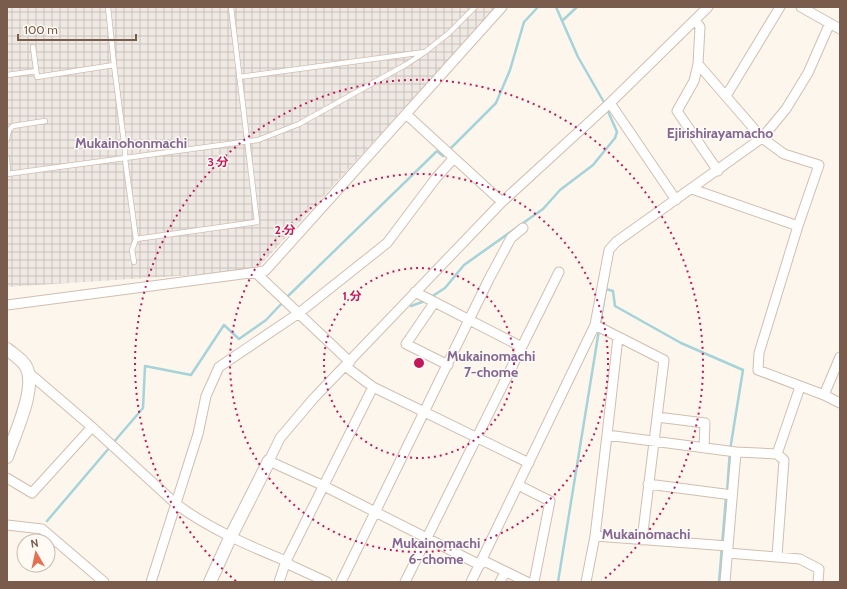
<svg xmlns="http://www.w3.org/2000/svg" width="847" height="589" font-family="Cabin,'Noto Sans JP',sans-serif">
<style>
.industrial{fill:url(#industrial-grid)}
.lines{fill:none;stroke-linecap:round;stroke-linejoin:round}
.stream{stroke:#a5d3da;stroke-width:2.5}
.service-casing{stroke:#d1beb0;stroke-width:6}
.minor-casing{stroke:#d1beb0;stroke-width:11}
.tertiary-casing{stroke:#d1beb0;stroke-width:14}
.service{stroke:#fff;stroke-width:4.5}
.minor{stroke:#fff;stroke-width:9}
.tertiary{stroke:#fff;stroke-width:12}
.ring{fill:none;stroke:#c2185b;stroke-width:2;stroke-dasharray:2 4}
.labels{text-anchor:middle;stroke-width:3;stroke-linejoin:round;paint-order:stroke}
.neighbourhood-label{font-size:14px;font-weight:bold;fill:#846695;stroke:#fffaf3}
.centre{fill:#c2185b;stroke:#fffaf3;stroke-width:2}
.ring-label{font-size:12px;text-anchor:middle;font-weight:bold;fill:#c2185b;stroke:#fffaf3;stroke-width:3;stroke-linejoin:round;paint-order:stroke}
</style>
<defs>
<pattern id="industrial-grid" width="8" height="8" patternUnits="userSpaceOnUse"><rect width="8" height="8" fill="#efe9e4"/><path d="M0 4h8M4 0v8" fill="none" stroke="#c7c0bb"/></pattern>
</defs>
<rect width="100%" height="100%" fill="#fdf6ec"/>
<path class="industrial" d="M7 7H497L255 271 7 287Z"/>
<g class="lines">
<path class="stream" d="M556 7 578 57 605 104
M562 21 577 7
M606 289 613 291 615 306 681 343 743 370 730 450 727 492
M431 297 445 288 464 265 543 209 560 190 593 165 615 138 617 132 607 109
M286 298 437 151 443 156 496 103 510 70 524 22 538 7
M411 306 425 301
M600 325 606 288
M113 443 143 408 145 366 191 375 224 325 239 339 266 320 283 302
M47 521 110 447
M558 582 599 330
M719 582 726 497"/>
<defs>
<path id="service" d="M33 47 37 77 114 65 108 7
M114 65 125 150V159L136 239 132 250 134 262
M7 75 36 71
M239 77 425 52 449 33 475 7
M7 139 9 130 13 126 45 121
M7 158 8 174
M7 174 258 140 299 124 407 64 425 52
M136 239 257 222 231 7"/>
<path id="minor" d="M801 7 840 29
M695 20 700 27 698 64 762 138 784 154 819 165 798 226 759 353 758 370 824 395 840 403
M698 64 694 81 677 111 718 171
M726 96 780 7
M610 103 676 200
M406 114 502 202
M692 189 798 226
M256 273 350 362
M415 292 520 346
M434 303 406 344 448 365
M7 305 265 271 502 7
M595 325 664 360 642 540
M345 366 373 387 529 463
M29 373 92 427 176 504C210 529 247 545 286 561L290 565 327 582
M824 395 840 357
M657 417 705 423 704 448
M607 435 618 337
M777 454 800 387
M7 478 32 493 92 427
M648 484 732 495
M518 485 550 501 534 582
M7 525 42 529 104 582
M595 536 728 546
M728 553 800 559 819 569 818 582
M482 560 527 582
M480 565 324 486 269 461 280 438 314 398 502 202 610 103 708 7
M151 582 198 434 206 396 219 367 299 313 387 243 436 178 453 159
M279 582 286 561 373 387
M341 582 489 279 511 238 523 228
M405 582 559 272
M471 582 595 325 609 250 616 242 762 138 786 109 808 73 830 23
M500 582 505 572
M586 582 595 536 607 435 736 452
M725 582 736 452 777 454 784 460 777 556"/>
<path id="tertiary" d="M7 349C13 354 21 359 25 365 39 385 14 435 7 457
M210 582 230 538 269 461"/>
</defs>
<use href="#service" class="service-casing"/>
<use href="#minor" class="minor-casing"/>
<use href="#tertiary" class="tertiary-casing"/>
<use href="#service" class="service"/>
<use href="#minor" class="minor"/>
<use href="#tertiary" class="tertiary"/>
</g>
<g class="ring">
<circle cx="419" cy="363" r="95"/>
<circle cx="419" cy="363" r="189"/>
<path d="M236 581A284 284 0 1 1 602 581"/>
</g>
<g class="labels">
<g class="neighbourhood-label">
<text x="720" y="138">Ejirishirayamacho</text>
<text x="131" y="148">Mukainohonmachi</text>
<text x="491" y="361">Mukainomachi<tspan x="491" dy="16">7-chome</tspan></text>
<text x="646" y="539">Mukainomachi</text>
<text x="436" y="548">Mukainomachi<tspan x="436" dy="16">6-chome</tspan></text>
</g>
</g>
<circle cx="419" cy="363" r="6" class="centre"/>
<g class="ring-label">
<text x="218" y="166">3 分</text>
<text x="285" y="234">2 分</text>
<text x="352" y="300">1 分</text>
</g>
<rect width="847" height="589" fill="none" stroke="#7a5c4d" stroke-width="16"/>
<g transform="translate(36 553) rotate(351)"><circle r="19" fill="#fffaf3" stroke="#cabbb1"/>
<path d="M0-3L7 15L0 10L-7 15Z" fill="#e76f51"/>
<text y="-6" font-size="11" font-weight="bold" text-anchor="middle" fill="#7a5c4d">N</text>
</g>
<path d="M18 34v6h118v-6" fill="none" stroke="#7a5c4d" stroke-width="2"/>
<text x="24" y="34" font-size="12" fill="#7a5c4d" stroke="#fffaf3" stroke-width="3" paint-order="stroke">100 m</text>
</svg>
